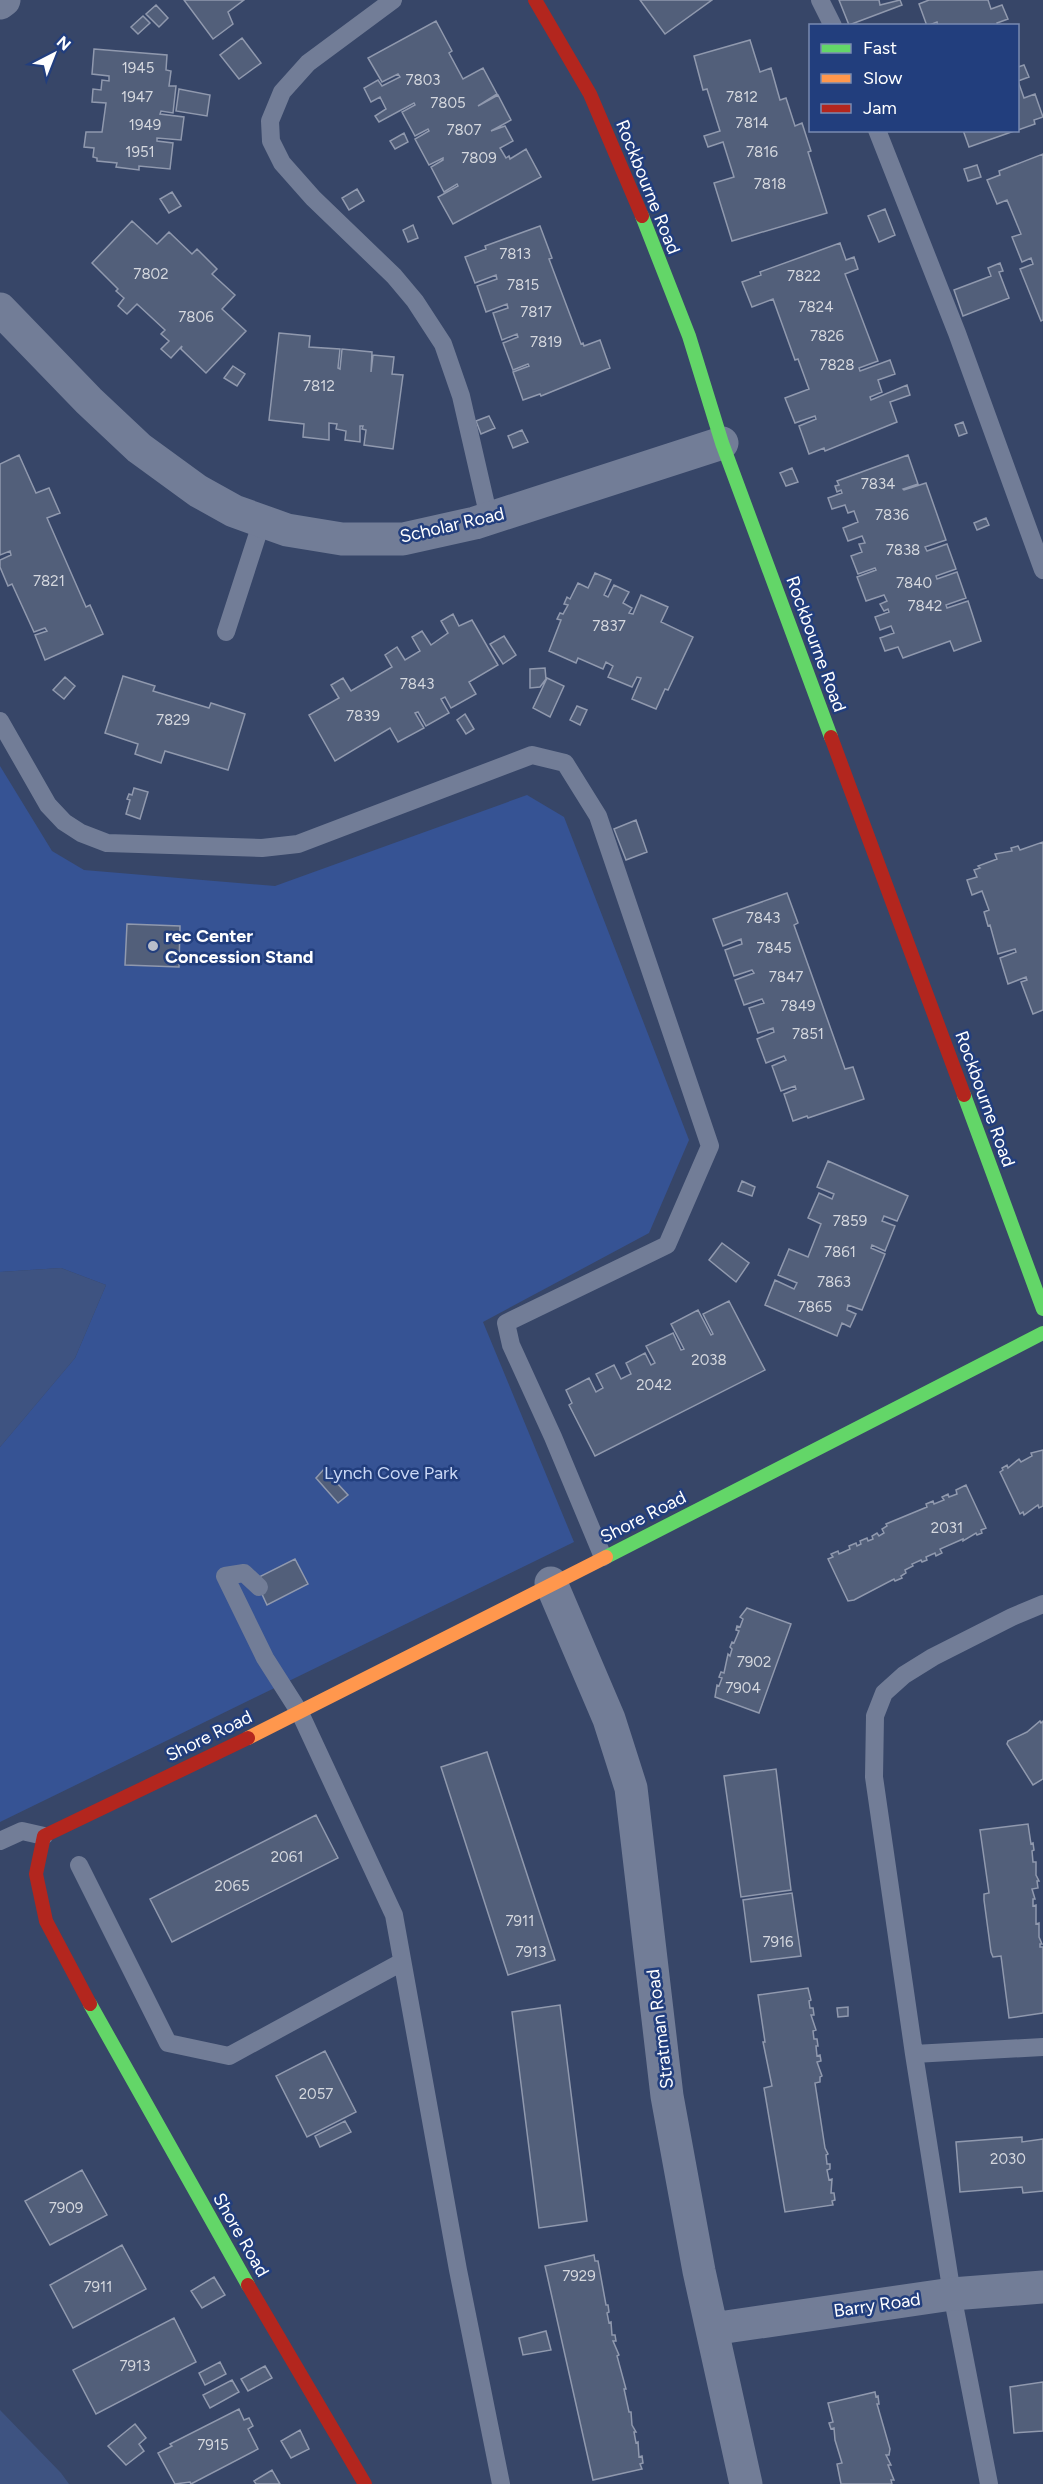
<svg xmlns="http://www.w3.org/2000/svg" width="1043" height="2484" font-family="Figtree,sans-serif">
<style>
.green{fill:#365394}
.water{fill:#3e5381}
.building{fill:#525f7a;stroke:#9099ae;stroke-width:1.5}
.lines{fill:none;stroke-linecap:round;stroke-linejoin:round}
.lane{stroke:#727d97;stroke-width:18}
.street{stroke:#727d97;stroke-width:33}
.fast{stroke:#63d668;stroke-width:14}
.slow{stroke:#ff974d;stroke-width:14}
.jam{stroke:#b3261e;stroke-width:14}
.poi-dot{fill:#b9beca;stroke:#223e7d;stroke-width:2}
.labels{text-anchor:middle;stroke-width:5;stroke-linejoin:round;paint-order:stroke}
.number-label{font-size:15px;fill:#d4d7de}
.street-label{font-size:18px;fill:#fff;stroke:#223e7d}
.poi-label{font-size:18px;font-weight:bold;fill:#fff;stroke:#223e7d;text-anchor:start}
.park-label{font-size:18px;fill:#cad8f5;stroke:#223e7d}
</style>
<rect width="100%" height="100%" fill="#374668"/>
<path class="green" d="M0 766 52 851 84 870 275 886 527 795 564 817 689 1140 649 1233 483 1322 574 1542 0 1822V1447L75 1358 106 1285 61 1268 0 1272Z"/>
<path class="water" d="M61 1268 106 1285 75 1358 0 1447V1272Z
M0 2410 61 2473 69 2484H0Z"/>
<path class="building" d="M184 0H244L228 12 233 24 213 39Z
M640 0H712L665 34Z
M839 0H879L880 5 900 0 902 5 849 25Z
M929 0H988L991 9 1002 5 1008 19 997 23 998 26H938L937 22 927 26 919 4Z
M156 5 168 18 159 27 146 14Z
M143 16 150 23 138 34 131 27Z
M436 21 452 51 449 53 463 79 483 68 497 94 478 106 498 95 511 120 491 131 505 126 513 141 500 148 506 158 509 156 510 159 526 149 541 177 453 224 438 197 458 186 457 184 444 192 431 167 443 160V158L429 165 415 139 429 131 428 129 415 136 402 112 415 105 414 103 379 122 375 116 386 109 380 97 371 102 364 88 378 80 382 86 400 77 398 74 382 82 368 58Z
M242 38 261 63 239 79 220 55Z
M750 40 760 72 771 68 780 100 786 98 795 126 802 123 811 151 808 152 827 213 732 241 714 183 734 177 723 142 708 147 704 136 720 131 707 89 703 90 694 56Z
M94 49 167 55 166 70 171 71 169 86H176L173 113 161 111 160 114 184 117 181 140 157 138V141L173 143 170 169 139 166V170L116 167 117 163 97 161V158L93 157 94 148 84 147 86 132H102L106 103 92 102 93 89 101 90 102 80 109 81V76L92 74Z
M1024 65 1029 77 1018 81 1024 98 1035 94 1043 117 1034 120 1035 124 1018 130V67Z
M179 89 210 95 207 116 176 111Z
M963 130H1017L969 147Z
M404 133 408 142 395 149 390 141Z
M1043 154V320L1041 321 1020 269 1033 264 1031 258 1022 262 1012 237 1021 234 1007 200 997 204 987 180 1000 175 999 171Z
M977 165 981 177 968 181 964 169Z
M357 189 364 201 349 210 342 198Z
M172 192 181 206 169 213 160 199Z
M885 209 895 235 879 242 868 216Z
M132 221 157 244 169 232 192 254 197 249 217 269 212 274 235 295 222 309 246 331 206 373 181 349 182 346 171 358 161 349 169 341 161 334 165 330 137 304 127 314 118 306 124 298 116 291 118 289 92 263Z
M413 225 418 238 408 242 403 230Z
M540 226 552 258 549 259 581 344 583 343 584 346 600 340 610 368 541 396 540 394 523 400 513 372 529 366 528 364 513 370 503 343 518 337 517 334 502 340 493 313 508 308 507 304 486 312 477 286 497 279 496 275 475 283 465 257 486 249 485 246Z
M840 243 846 260 854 257 858 269 845 274 878 361 859 368 860 371 890 360 895 374 878 380 882 392 870 397 871 400 907 385 910 395 890 402 897 422 825 451 824 448 809 454 799 426 816 419 815 416 795 423 785 398 809 389 798 359 795 360 773 299 752 307 742 282 761 275 760 272Z
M1000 263 1003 271 999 272 1009 298 963 316 954 290 991 276 988 268Z
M279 333 310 336 309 347 340 349 338 368 340 369 342 349 372 352 371 372 373 355 394 357 392 374 403 375 393 449 364 445 366 430 362 429 363 426H360V442L345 440 346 431 336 429 337 424 329 423V440L303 437 304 424 269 420Z
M233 366 245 374 237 386 224 378Z
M489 416 495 428 481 434 476 421Z
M963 422 967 433 959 436 955 425Z
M522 430 528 442 513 448 508 436Z
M19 455 36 493 49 488 60 513 47 518 86 607 90 605 103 634 45 660 35 635 47 631 45 628 34 632 12 584 8 586 0 567V560L11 555 10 551 0 555V464Z
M908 455 918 484 903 489 904 490 926 483 946 540 925 547 927 551 947 544 956 569 936 576 937 579 957 572 966 598 946 605 947 608 968 601 981 641 954 651 950 641 903 658 898 647 885 651 880 638 894 633 891 626 880 630 875 617 889 612 888 609 884 611 880 604 887 601 884 595 866 601 857 577 876 570 875 568 858 574 851 556 862 552 859 544 865 543 862 536 848 541 843 528 858 522 854 511 848 513 845 505 832 509 828 498 842 493 841 490 837 492 835 486 839 485 837 481Z
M792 468 798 482 786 486 780 473Z
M986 518 989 525 977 530 974 523Z
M595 573 611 580 604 595 608 597 614 585 629 592 623 603 632 608 629 613 633 614 641 595 668 607 661 622 693 637 668 690 665 689 656 709 632 699 641 678 637 677 632 687 608 677 613 666 606 662 603 669 578 658 576 663 549 651 561 620 557 619 560 613 563 614 568 605 564 604 567 597 570 599 578 583 588 588Z
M453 614 459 626 472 620 498 665 469 682 476 694 451 708 445 697 441 699 449 713 426 726 418 712 415 713 424 728 398 742 390 728 335 761 309 715 339 698 331 685 343 678 351 691 392 667 385 655 397 647 405 660 420 651 412 637 422 631 431 645 448 633 441 621Z
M504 636 516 655 503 664 490 644Z
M545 668 546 679 540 687 530 688V669Z
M123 676 155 686 153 691 209 708 211 703 245 714 228 770 165 751 161 763 135 754 138 744 105 733Z
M65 677 75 686 64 699 53 690Z
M547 678 564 686 550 717 533 708Z
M577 706 587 710 580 725 570 720Z
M465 714 474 729 466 734 457 720Z
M134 788 148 792 140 819 126 814 130 800 127 799 129 794 132 795Z
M636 820 647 852 626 860 614 829Z
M1043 842V1010L1033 1014 1021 982 1027 980 1026 977 1008 984 1000 958 1016 952 1015 949 998 954 990 925 988 926 984 912 989 910 982 891 972 895 967 880 977 877 974 870 980 868 978 866 997 859 995 854 1012 851 1011 848 1018 846 1020 850Z
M787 893 798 923 794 925 845 1069 853 1067 864 1099 808 1118 807 1116 793 1121 784 1094 796 1089 795 1086 781 1091 772 1066 786 1060 784 1056 766 1063 757 1039 774 1032 773 1028 758 1033 749 1008 764 1003 762 999 744 1005 735 980 754 973 752 970 734 976 725 950 742 944 741 939 723 946 713 919Z
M127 924 180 926 179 967 125 965Z
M828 1161 908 1196 897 1221 884 1216 882 1221 895 1226 885 1251 872 1245 871 1248 885 1254 862 1310 848 1305 847 1310 856 1314 850 1327 842 1323 837 1336 765 1305 775 1280 794 1289 797 1283 778 1275 789 1249 808 1257 821 1224 808 1218 819 1193 832 1199 834 1194 817 1187Z
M742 1181 755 1187 752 1196 738 1191Z
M722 1243 749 1263 736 1282 709 1260Z
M729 1301 765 1370 595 1456 569 1405 572 1403 566 1390 589 1378 596 1392 603 1388 596 1374 614 1365 621 1379 631 1374 626 1363 645 1353 651 1365 655 1363 646 1346 673 1333 681 1350 684 1349 671 1324 698 1310 711 1335 713 1334 703 1314Z
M1043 1450V1506L1039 1508 1038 1505 1024 1515 1023 1512 1020 1514 1000 1472 1003 1470 1002 1468 1007 1465 1008 1468 1019 1459 1021 1462 1032 1456 1031 1453Z
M324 1469 348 1495 338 1503 316 1478Z
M966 1485 986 1528 981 1530 982 1533 977 1535 976 1533 963 1541V1539L940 1549 942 1553 936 1556 935 1553 926 1557 927 1560 922 1562 921 1560 912 1564 913 1566 905 1570 906 1573 901 1576 902 1578 895 1581 894 1579 854 1600 848 1601 828 1559 833 1557 831 1554 838 1551 839 1554 850 1549 849 1546 856 1543 857 1546 861 1544 860 1541 867 1538 868 1541 873 1539 872 1536 877 1533 879 1536 884 1533 882 1529 887 1526 886 1524 927 1507 926 1504 933 1501 934 1504 944 1500 942 1497 948 1494 949 1497 957 1494 956 1490Z
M295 1559 308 1584 267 1605 255 1579Z
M747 1608 791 1624 759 1713 715 1697 717 1685 719 1686 722 1678 719 1677 721 1672 724 1673 728 1654 730 1656 732 1649 730 1647 732 1642 734 1643 739 1631 736 1630 737 1626 740 1627 743 1619 740 1617Z
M1040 1721 1041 1723 1043 1721V1779L1033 1785 1007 1744 1008 1741 1027 1732Z
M487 1752 555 1960 508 1975 441 1767Z
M776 1769 791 1890 741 1897 724 1776Z
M316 1815 338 1858 172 1942 150 1899Z
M1028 1824 1031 1844 1033 1843 1034 1850 1032 1851 1033 1862H1036V1875L1039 1881H1037L1038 1888 1032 1889 1035 1899H1033V1906L1036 1905V1924L1039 1923V1937L1042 1944H1040V1947H1043V2013L1009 2018 1001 1956 993 1957 991 1952 984 1900V1894L989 1893 980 1830Z
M792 1893 801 1956 751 1962 743 1900Z
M808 1988 811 2000 809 2001 810 2008H813L814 2015H811L816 2030 813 2031 814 2039H817L818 2046H816L817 2056 820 2055 821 2061 817 2062 822 2076 820 2077V2082L815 2083 825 2148 828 2154 826 2155 827 2164H830V2169L827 2170 829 2180 832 2179 831 2193H834L835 2200 832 2201 833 2205 785 2212 764 2088 772 2086 763 2042H765L758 1995Z
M560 2005 587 2221 539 2228 512 2012Z
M848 2007V2016L838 2017 837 2008Z
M325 2051 356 2112 307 2137 276 2076Z
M345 2121 351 2132 320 2147 315 2136Z
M1022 2137V2142L1043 2139V2191L1023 2193 1022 2187 960 2192 956 2142Z
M82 2170 107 2215 50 2245 25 2201Z
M122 2245 146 2289 73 2328 50 2285Z
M594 2255 595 2261H598L606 2305H608L609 2312 607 2313 609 2323 611 2322 612 2335H615L616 2341H613L619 2355 617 2356 626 2389H624L629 2412H631L632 2425 636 2432H634L636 2443 638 2442 639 2457 642 2456 643 2463 640 2464 642 2469 593 2480 545 2266Z
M214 2277 225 2295 202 2308 191 2291Z
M174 2318 196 2362 96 2414 73 2370Z
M546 2331 551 2350 523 2355 519 2338Z
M220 2362 226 2374 205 2385 199 2373Z
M265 2366 272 2378 248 2391 241 2379Z
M232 2380 239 2392 210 2408 203 2395Z
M1043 2382V2431L1014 2433 1010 2387Z
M875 2392 876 2397 878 2396 879 2404H877L890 2449 889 2455H886L891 2465H888L894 2480H891L892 2484H841L837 2464 842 2463 835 2440 834 2428 831 2429 829 2423 833 2422 828 2403Z
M239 2409 244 2420 249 2418 253 2426 248 2429 258 2449 191 2484 190 2482 175 2484 158 2453 172 2446 170 2444Z
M135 2424 146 2438 139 2444 144 2451 126 2465 108 2446Z
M300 2430 309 2449 291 2458 281 2441Z
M272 2470 280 2484H256L254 2481Z"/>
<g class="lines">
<path class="lane" d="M393 0 308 63 282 92 270 121 271 141 282 163 313 198 394 276 415 301 443 344 461 396 489 518
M820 0 833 26
M877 130 957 333 1043 570
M226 632 262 521
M0 721 48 805 64 822 81 833 107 843 262 848 298 844 532 755 565 763 598 816 710 1146 667 1245 506 1323 511 1345 553 1437 603 1557
M259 1587 244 1573 225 1576 265 1658 300 1713 394 1915 458 2270 501 2484
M0 1841 22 1831 44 1836
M79 1865 168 2043 229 2056 402 1962
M914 2054 1043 2047
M989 2484 952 2294 914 2054 874 1777 875 1716 884 1693 904 1675 933 1657 1012 1617 1043 1604"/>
<path class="street" d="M0 3 4 0
M0 309 89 401 139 448 198 491 234 511 287 530 342 539H403L475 523 722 443
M551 1583 609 1719 631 1788 667 2096 699 2271 746 2484
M712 2329 952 2294 1043 2287"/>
<path class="fast" d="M642 216 689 336 722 443 831 737
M964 1095 1043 1309
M606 1557 1043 1333
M90 2004 248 2285"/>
<path class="slow" d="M248 1738 606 1557"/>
<path class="jam" d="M535 0 590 94 642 216
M831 737 964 1095
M90 2004 46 1921 36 1874 44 1836 248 1738
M248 2285 365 2484"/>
</g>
<circle class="poi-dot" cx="153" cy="946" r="6"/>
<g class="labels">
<g class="number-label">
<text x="138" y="73">1945</text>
<text x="423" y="85">7803</text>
<text x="137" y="102">1947</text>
<text x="742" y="102">7812</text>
<text x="448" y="108">7805</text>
<text x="752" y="128">7814</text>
<text x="145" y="130">1949</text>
<text x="464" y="135">7807</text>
<text x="140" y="157">1951</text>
<text x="762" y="157">7816</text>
<text x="479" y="163">7809</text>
<text x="770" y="189">7818</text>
<text x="515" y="259">7813</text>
<text x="151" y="279">7802</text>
<text x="804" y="281">7822</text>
<text x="523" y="290">7815</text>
<text x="816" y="312">7824</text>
<text x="536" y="317">7817</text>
<text x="196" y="322">7806</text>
<text x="827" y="341">7826</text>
<text x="546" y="347">7819</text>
<text x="837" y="370">7828</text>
<text x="319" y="391">7812</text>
<text x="878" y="489">7834</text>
<text x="892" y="520">7836</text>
<text x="903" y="555">7838</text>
<text x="49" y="586">7821</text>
<text x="914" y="588">7840</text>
<text x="925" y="611">7842</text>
<text x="609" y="631">7837</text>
<text x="417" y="689">7843</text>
<text x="363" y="721">7839</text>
<text x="173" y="725">7829</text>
<text x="763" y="923">7843</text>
<text x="774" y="953">7845</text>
<text x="786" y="982">7847</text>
<text x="798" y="1011">7849</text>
<text x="808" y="1039">7851</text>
<text x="850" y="1226">7859</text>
<text x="840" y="1257">7861</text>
<text x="834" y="1287">7863</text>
<text x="815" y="1312">7865</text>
<text x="709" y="1365">2038</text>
<text x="654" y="1390">2042</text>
<text x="947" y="1533">2031</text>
<text x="754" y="1667">7902</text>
<text x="743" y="1693">7904</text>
<text x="287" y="1862">2061</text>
<text x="232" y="1891">2065</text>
<text x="520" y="1926">7911</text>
<text x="778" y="1947">7916</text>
<text x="531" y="1957">7913</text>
<text x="316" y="2099">2057</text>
<text x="1008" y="2164">2030</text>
<text x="66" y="2213">7909</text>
<text x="579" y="2281">7929</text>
<text x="98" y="2292">7911</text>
<text x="135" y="2371">7913</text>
<text x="213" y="2450">7915</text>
</g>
<g class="street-label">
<text transform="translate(648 187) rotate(68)" y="6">Rockbourne Road</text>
<text transform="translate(452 525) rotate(-13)" y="6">Scholar Road</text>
<text transform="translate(816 644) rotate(70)" y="6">Rockbourne Road</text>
<text transform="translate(985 1099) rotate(70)" y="6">Rockbourne Road</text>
<text transform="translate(643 1517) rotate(-27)" y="6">Shore Road</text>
<text transform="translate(209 1736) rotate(-26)" y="6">Shore Road</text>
<text transform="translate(660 2029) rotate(-97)" y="6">Stratman Road</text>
<text transform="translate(241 2235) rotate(60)" y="6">Shore Road</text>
<text transform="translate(877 2305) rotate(-8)" y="6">Barry Road</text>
</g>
<g class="poi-label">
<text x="165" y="942">rec Center<tspan x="165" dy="21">Concession Stand</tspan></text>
</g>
<g class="park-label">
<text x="391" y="1479">Lynch Cove Park</text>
</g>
</g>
<rect x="809" y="24" width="210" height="108" fill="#223e7d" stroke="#7a8bb1" stroke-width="1.5"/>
<rect x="821" y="44" width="30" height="9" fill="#63d668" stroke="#7a8bb1" stroke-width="1.5"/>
<text x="863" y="54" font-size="18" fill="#ffffff">Fast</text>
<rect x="821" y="74" width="30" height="9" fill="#ff974d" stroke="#7a8bb1" stroke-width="1.5"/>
<text x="863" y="84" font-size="18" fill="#ffffff">Slow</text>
<rect x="821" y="104" width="30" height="9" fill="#b3261e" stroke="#7a8bb1" stroke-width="1.5"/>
<text x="863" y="114" font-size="18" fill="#ffffff">Jam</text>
<g transform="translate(54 54) rotate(42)" stroke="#223e7d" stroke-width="4.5" paint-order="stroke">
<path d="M0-4.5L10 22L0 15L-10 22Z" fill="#ffffff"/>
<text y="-9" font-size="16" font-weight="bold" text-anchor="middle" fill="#ffffff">N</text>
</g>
</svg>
